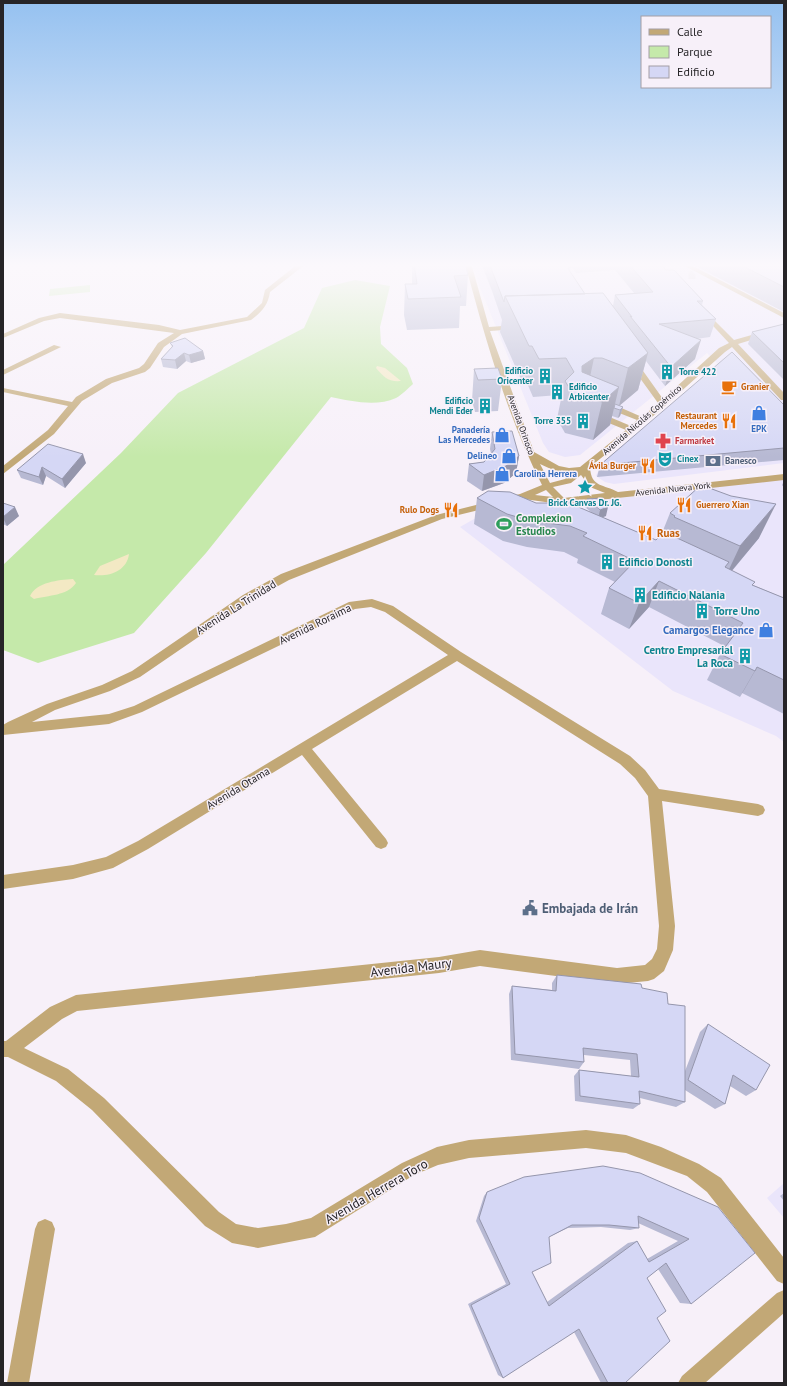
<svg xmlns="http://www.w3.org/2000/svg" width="787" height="1386" font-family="'PT Sans',sans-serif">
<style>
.commercial{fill:#eae5fb}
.green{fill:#c5e9aa}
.sand{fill:#f3e9c4}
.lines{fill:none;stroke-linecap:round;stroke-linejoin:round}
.minor-tunnel{stroke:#cdc7cf;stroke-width:7;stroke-dasharray:7 3.5;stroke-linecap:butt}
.minor{fill:#c2a876;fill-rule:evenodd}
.wall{fill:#b7b9d3;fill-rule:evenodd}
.shaded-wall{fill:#9596ac}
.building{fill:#d5d7f5;stroke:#9596ac;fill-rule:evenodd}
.labels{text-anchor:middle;stroke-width:3;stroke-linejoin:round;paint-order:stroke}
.far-culture-label{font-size:9px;font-weight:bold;fill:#0d838f;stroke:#f7f0f9;text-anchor:end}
.far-food-label{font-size:9px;font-weight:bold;fill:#c56008;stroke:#f7f0f9;text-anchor:end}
.far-street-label{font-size:9px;fill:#262427;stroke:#f7f0f9}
.far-shop-label{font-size:9px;font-weight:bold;fill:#366cbe;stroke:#f7f0f9;text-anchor:end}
.far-health-label{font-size:9px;font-weight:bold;fill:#be3a42;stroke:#f7f0f9;text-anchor:start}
.far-service-label{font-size:9px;font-weight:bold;fill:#4e5e75;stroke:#f7f0f9;text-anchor:start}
.leisure-label{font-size:11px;font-weight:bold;fill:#27864d;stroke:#f7f0f9;text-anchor:start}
.food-label{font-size:11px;font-weight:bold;fill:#c56008;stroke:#f7f0f9;text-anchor:start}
.culture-label{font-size:11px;font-weight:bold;fill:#0d838f;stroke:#f7f0f9;text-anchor:start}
.street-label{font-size:11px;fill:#262427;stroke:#f7f0f9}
.shop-label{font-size:11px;font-weight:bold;fill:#366cbe;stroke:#f7f0f9;text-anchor:end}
.near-service-label{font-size:13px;font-weight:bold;fill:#4e5e75;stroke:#f7f0f9;text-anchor:start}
.near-street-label{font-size:13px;fill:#262427;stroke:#f7f0f9}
</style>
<rect width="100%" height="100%" fill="#f7f0f9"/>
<path class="commercial" d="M473 263H784V463L614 484 605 482 596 476 597 473 722 368 707 353 580 455 565 457 549 452 543 443 479 285Z
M784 479V742L776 736 673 691 460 527 474 519 503 511Z
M784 1183V1218L767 1198Z"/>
<path class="green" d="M355 280 390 286 380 327 381 344 407 368 413 384C408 388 402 395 396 398 376 407 351 401 331 397L206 553 134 633 38 663 3 650V565L121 453 178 393 304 328 322 288Z
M90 285V292L49 296 50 289Z"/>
<path class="sand" d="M377 366 385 368 401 381C388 382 384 377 376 368Z
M129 554C127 571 109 577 94 575L100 566Z
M73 579 76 583C67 596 49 595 34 599L30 596C37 582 58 580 73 579Z"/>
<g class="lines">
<path class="minor-tunnel" d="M692 279V274L696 270"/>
<path class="minor" d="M299 263H307L270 292C268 305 262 312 251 320L182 334 164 347 150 368 145 372 112 383 82 401 54 434 3 474V466L48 430 68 406 3 392V388L72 402 76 397 106 379 139 368 144 364 158 343 174 333 60 318 44 321 3 338V334L39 318 60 313 159 325 180 330 247 317 262 303 265 290Z
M465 263H471L489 327 517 325 521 327 517 329 490 331 534 452 559 466 569 468 580 467 626 430 594 417V413H600L631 426 637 420 604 407V403H610L642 417 658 403 629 363 630 361H636L663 399 719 348 729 343 702 314V312H706L734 340 784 326V330L738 344 784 393V400H781L732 347 725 352 658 412 590 467C591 488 604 484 618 492L784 474V480L571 503 582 512 577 515 559 504 524 499 442 519 289 580 251 601 140 677 110 691 55 710 32 722 109 714 134 706 349 602 372 599 393 606 461 652 630 756 645 770 659 789 758 804 763 806 765 810 763 814 758 816 662 801 675 926 673 950 664 971 654 979 648 981 617 984 480 966 439 973 77 1011 62 1019 24 1048 68 1069 104 1098 219 1212 236 1224 258 1228 286 1224 311 1218 402 1163 437 1147 469 1140 586 1130 626 1135 661 1147 699 1164 721 1178 784 1258V1284L777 1281 707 1192 687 1176 626 1153 586 1148 469 1158 438 1165 414 1175 315 1237 258 1248 232 1243 205 1226 92 1110 56 1081 8 1057H3V1041H6L50 1007 76 995 439 957 480 950 617 968 645 965 652 959 657 949 659 926 648 796 635 778 620 764 457 661 312 749 386 839 388 843 386 847 381 849 376 847 302 755 148 849 113 868 73 879 3 889V875L73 865 106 857 138 841 448 655 385 612 371 607 355 609 142 712 109 724 3 735V725L8 722 47 704 102 685 132 671 243 595 281 574 436 515 520 494 542 485C507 416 485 338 465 263ZM540 464 553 470 572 473 565 479 550 483ZM581 475 590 487 605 493 564 498 553 487 571 483ZM546 490 553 497 535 495Z
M679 263H687L784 313V318Z
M54 345 61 347 3 375V370Z
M45 1219 52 1222 55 1229 29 1383H7L35 1229 38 1222Z
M784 1290V1313L705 1383H678L682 1376 777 1293Z"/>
</g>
<path class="wall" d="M412 263H465L468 275 466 306H460L459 328 407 330 404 315 405 284H412Z
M481 263H568L571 267 570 272 585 294 613 306 615 295 634 293 615 270 576 273 568 263H660L666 270 703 301 702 305 716 319 710 337 696 339 695 359 665 386 646 361 638 390 619 406 623 407 620 416 618 418 612 416 610 425 593 440 565 433 557 419 561 399 559 395 533 397 527 383 523 384 500 332 502 320 492 291Z
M690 263H784V312Z
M784 324V380L748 344 752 332Z
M170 343 203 351 205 359 191 363 186 361 177 369 163 367 161 359 172 347Z
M474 369 502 379 498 411 475 412 472 401Z
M784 405V460L597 477 600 465Z
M492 432 519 456 516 473 504 483 482 491 467 481 469 464 484 462 491 454 490 449Z
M86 463 65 488 46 476 43 485 21 478 17 470Z
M784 481V488L782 485Z
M477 498 536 503 591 512 585 507 587 499 606 516 602 517 656 540 662 533 670 513 759 538 732 571 753 585 784 598V714L742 693 740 697 707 680 720 654 726 647 649 607 629 629 601 614 609 588 615 582 577 563 578 559 564 552 527 547 503 541 474 524Z
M3 503 19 516 7 526 3 524Z
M557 975 642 988 668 1004 685 1071 700 1032 708 1024 756 1090 746 1096 730 1086 725 1104 715 1109 685 1090V1102L676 1107 640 1098V1104L633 1109 575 1101 574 1076 579 1070 631 1076 630 1060 584 1055V1062L579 1069 511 1060 509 994 512 986 552 990V983Z
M487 1192 718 1207 691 1304 680 1303 658 1269 647 1278 657 1318 625 1383H601L574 1332 503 1378 498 1375 468 1304 506 1284 476 1221 484 1196ZM638 1223 678 1241 647 1259 637 1241 628 1243 547 1302 532 1272 549 1237 568 1228 601 1227 630 1230 639 1228Z
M784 1193V1201L780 1196Z"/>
<path class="shaded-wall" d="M701 340 695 359 665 386 671 367Z
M203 351 205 359 191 363 189 355Z
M184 353 186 361 177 369 175 360Z
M648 353 638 390 619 406 628 368Z
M594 358 586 396 576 395 582 366Z
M619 387 610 425 593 440 602 402Z
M623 407 620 416 618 418 620 410Z
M83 454 86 463 65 488 62 479Z
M519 456 516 473 504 483 482 491 484 475Z
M42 467 46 476 43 485 39 477Z
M776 504 759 538 724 580 740 546Z
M15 507 19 516 7 526 3 518V517Z
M608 507 606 516 598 519 600 510Z
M659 581 649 607 629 629 639 603Z
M757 667 742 693 740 697 755 671Z"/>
<path class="building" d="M414 263H465L468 275 454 276 461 297 408 299 405 284H417Z
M489 263H568L571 267 568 268 569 270 585 294 505 296 504 302Z
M628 263H660L666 270H674L703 301H697L716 319 659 324 701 340 671 367 630 316 632 317 615 295 653 292Z
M737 263H784V287Z
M603 293 648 353 628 368 602 358H594L582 366V372L619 387 602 402 573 394 565 381 574 372 566 358 539 359 532 346H529L505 296Z
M784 324V363L752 332Z
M185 338 203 351 189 355 184 353 175 360 161 359 173 346 170 343Z
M732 352 784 405V448L600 465Z
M498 368 502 379 478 380 474 369Z
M615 404 623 407 620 410 614 408Z
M512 431 519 456 506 466 484 475 469 464 484 462 495 449 492 432Z
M48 444 83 454 62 479 42 467 39 477 17 470Z
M701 485 731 496 776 504 740 546 674 517 675 516 670 513Z
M488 491 510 492 536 503H569L656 540 664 532 729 562 725 567 755 582 752 585 784 598V680L757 667 755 671 720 654 743 623 659 581 639 603 609 588 635 561 583 536 587 533 570 526 531 521 507 514 477 498Z
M603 498 608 507 600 510 587 499Z
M3 503 15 507 3 517Z
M557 975 641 984 642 988 667 993 668 1004 685 1006V1102L639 1091 640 1104 580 1096 579 1070 639 1077 637 1054 583 1048 584 1062 515 1054 512 986 556 991Z
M708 1024 770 1065 756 1090 733 1075 725 1104 688 1080Z
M603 1166 640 1173 718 1207 755 1253 691 1304 666 1263 647 1278 666 1311 657 1318 670 1341 625 1383H608L579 1329 503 1378 471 1305 510 1284 479 1218 487 1192 524 1177ZM638 1216 689 1239 649 1262 637 1241 549 1306 532 1272 551 1263 549 1237 572 1225H609L639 1228Z"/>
<linearGradient id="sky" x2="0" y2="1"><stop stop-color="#95c1f0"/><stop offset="0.58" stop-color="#fbf8fc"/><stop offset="1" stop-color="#fbf8fc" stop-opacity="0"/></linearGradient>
<rect width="787" height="457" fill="url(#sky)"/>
<defs>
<symbol id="building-bare" viewBox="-9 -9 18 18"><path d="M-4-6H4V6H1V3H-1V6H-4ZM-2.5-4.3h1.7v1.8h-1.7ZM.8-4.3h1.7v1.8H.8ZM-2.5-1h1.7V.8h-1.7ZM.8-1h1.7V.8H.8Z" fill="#0f9aa8" stroke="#f7f0f9" stroke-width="2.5" paint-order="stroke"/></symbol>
<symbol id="cafe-bare" viewBox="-9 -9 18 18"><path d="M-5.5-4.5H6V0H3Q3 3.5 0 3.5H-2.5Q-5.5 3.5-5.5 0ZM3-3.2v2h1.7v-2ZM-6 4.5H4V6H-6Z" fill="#e8710a" stroke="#f7f0f9" stroke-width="2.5" paint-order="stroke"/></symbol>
<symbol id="shop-bare" viewBox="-9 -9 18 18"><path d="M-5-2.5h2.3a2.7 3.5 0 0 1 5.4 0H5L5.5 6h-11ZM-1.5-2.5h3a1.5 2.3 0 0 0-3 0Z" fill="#3f7fe0" stroke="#f7f0f9" stroke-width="2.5" paint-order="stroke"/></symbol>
<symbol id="restaurant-bare" viewBox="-9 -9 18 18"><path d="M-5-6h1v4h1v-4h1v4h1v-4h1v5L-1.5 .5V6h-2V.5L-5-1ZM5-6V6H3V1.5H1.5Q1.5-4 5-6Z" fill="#e8710a" stroke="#f7f0f9" stroke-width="2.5" paint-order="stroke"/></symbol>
<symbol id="pharmacy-bare" viewBox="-9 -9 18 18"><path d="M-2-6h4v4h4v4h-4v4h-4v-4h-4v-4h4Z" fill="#e0444e" stroke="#f7f0f9" stroke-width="2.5" paint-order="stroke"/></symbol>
<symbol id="theatre-bare" viewBox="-9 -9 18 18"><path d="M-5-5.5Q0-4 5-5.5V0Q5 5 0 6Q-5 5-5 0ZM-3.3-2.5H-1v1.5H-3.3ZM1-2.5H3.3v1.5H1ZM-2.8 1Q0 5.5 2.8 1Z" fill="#0f9aa8" stroke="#f7f0f9" stroke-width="2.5" paint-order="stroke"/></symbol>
<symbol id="bank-bare" viewBox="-9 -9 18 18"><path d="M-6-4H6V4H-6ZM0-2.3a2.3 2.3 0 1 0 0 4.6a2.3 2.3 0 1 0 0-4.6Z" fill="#5c6f8a" stroke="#f7f0f9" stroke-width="2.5" paint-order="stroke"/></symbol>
<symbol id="sight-bare" viewBox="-9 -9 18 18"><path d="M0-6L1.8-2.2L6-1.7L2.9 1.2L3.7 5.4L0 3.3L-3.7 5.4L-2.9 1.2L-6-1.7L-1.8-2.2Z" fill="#0f9aa8" stroke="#f7f0f9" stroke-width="2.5" paint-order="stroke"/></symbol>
<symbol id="stadium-bare" viewBox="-9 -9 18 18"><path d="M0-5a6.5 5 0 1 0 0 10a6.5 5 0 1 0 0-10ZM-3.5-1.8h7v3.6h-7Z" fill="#2e9e5b" stroke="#f7f0f9" stroke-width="2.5" paint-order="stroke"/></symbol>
<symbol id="civic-bare" viewBox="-9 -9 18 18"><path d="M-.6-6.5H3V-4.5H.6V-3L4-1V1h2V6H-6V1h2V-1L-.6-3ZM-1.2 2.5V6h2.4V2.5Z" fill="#5c6f8a" stroke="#f7f0f9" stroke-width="2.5" paint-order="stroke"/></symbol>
</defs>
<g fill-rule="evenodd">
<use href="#building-bare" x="656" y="361" width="22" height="22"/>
<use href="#building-bare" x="534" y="365" width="22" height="22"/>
<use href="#cafe-bare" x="718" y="376" width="22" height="22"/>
<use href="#building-bare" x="546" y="381" width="22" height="22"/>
<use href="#building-bare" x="474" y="395" width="22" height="22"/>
<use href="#shop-bare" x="748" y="402" width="22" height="22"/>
<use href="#building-bare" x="572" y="410" width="22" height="22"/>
<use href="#restaurant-bare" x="718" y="410" width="22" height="22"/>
<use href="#shop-bare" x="491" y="424" width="22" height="22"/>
<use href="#pharmacy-bare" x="652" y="430" width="22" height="22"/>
<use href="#shop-bare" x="498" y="445" width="22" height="22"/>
<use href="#theatre-bare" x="654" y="448" width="22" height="22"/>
<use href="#bank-bare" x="702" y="450" width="22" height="22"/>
<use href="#restaurant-bare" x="637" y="455" width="22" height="22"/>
<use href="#shop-bare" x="491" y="463" width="22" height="22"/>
<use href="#sight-bare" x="574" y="476" width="22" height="22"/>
<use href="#restaurant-bare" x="673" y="494" width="22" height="22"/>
<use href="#restaurant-bare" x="440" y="499" width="22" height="22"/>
<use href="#stadium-bare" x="493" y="513" width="22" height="22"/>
<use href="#restaurant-bare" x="634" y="522" width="22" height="22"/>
<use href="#building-bare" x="596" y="551" width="22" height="22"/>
<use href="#building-bare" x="629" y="584" width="22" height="22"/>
<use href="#building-bare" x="691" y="600" width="22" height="22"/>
<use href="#shop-bare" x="755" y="619" width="22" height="22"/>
<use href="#building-bare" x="734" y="645" width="22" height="22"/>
<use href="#civic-bare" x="519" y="897" width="22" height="22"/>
</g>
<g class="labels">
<g class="far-culture-label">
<text x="533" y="374">Edificio<tspan x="533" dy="10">Oricenter</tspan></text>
<text x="679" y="375" text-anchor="start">Torre 422</text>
<text x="569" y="390" text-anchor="start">Edificio<tspan x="569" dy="10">Arbicenter</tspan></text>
<text x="473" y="404">Edificio<tspan x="473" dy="10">Mendi Eder</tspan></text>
<text x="571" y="424">Torre 355</text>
<text x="677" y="462" text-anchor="start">Cinex</text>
<text x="585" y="506" text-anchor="middle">Brick Canvas Dr. JG.</text>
</g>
<g class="far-food-label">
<text x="741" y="390" text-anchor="start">Granier</text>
<text x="717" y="419">Restaurant<tspan x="717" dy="10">Mercedes</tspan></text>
<text x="636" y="469">Ávila Burger</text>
<text x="696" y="508" text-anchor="start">Guerrero Xian</text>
<text x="439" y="513">Rulo Dogs</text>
</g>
<g class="far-street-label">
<text transform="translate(642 420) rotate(-41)" y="3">Avenida Nicolás Copérnico</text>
<text transform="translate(521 425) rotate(70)" y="3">Avenida Orinoco</text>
<text transform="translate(673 489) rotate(-6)" y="3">Avenida Nueva York</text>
</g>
<g class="far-shop-label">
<text x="759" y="432" text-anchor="middle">EPK</text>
<text x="490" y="433">Panadería<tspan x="490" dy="10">Las Mercedes</tspan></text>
<text x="497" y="459">Delineo</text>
<text x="514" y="477" text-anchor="start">Carolina Herrera</text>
</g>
<g class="far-health-label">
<text x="675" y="444">Farmarket</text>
</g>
<g class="far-service-label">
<text x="725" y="464">Banesco</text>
</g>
<g class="leisure-label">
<text x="516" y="522">Complexion<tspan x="516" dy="13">Estudios</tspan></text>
</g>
<g class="food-label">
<text x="657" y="537">Ruas</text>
</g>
<g class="culture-label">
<text x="619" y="566">Edificio Donosti</text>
<text x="652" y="599">Edificio Nalania</text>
<text x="714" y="615">Torre Uno</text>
<text x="733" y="654" text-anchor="end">Centro Empresarial<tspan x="733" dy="13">La Roca</tspan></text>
</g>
<g class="street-label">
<text transform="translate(236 607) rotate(-32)" y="4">Avenida La Trinidad</text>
<text transform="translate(315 624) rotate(-26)" y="4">Avenida Roraima</text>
<text transform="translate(238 788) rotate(-31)" y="4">Avenida Otama</text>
</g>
<g class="shop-label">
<text x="754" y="634">Camargos Elegance</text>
</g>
<g class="near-service-label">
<text x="542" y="913">Embajada de Irán</text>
</g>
<g class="near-street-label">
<text transform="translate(411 967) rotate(-7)" y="5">Avenida Maury</text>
<text transform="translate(376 1191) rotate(-30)" y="5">Avenida Herrera Toro</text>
</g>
</g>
<rect width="787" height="1386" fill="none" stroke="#262427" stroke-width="8"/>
<rect x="641" y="16" width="130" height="72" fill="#f7f0f9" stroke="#a39ea5"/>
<rect x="649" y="29" width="20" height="6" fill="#c2a876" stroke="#a39ea5"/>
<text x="677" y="36" font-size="12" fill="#262427">Calle</text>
<rect x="649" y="46" width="20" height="12" fill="#c5e9aa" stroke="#a39ea5"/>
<text x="677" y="56" font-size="12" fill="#262427">Parque</text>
<rect x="649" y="66" width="20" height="12" fill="#d5d7f5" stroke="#a39ea5"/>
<text x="677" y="76" font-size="12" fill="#262427">Edificio</text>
</svg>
